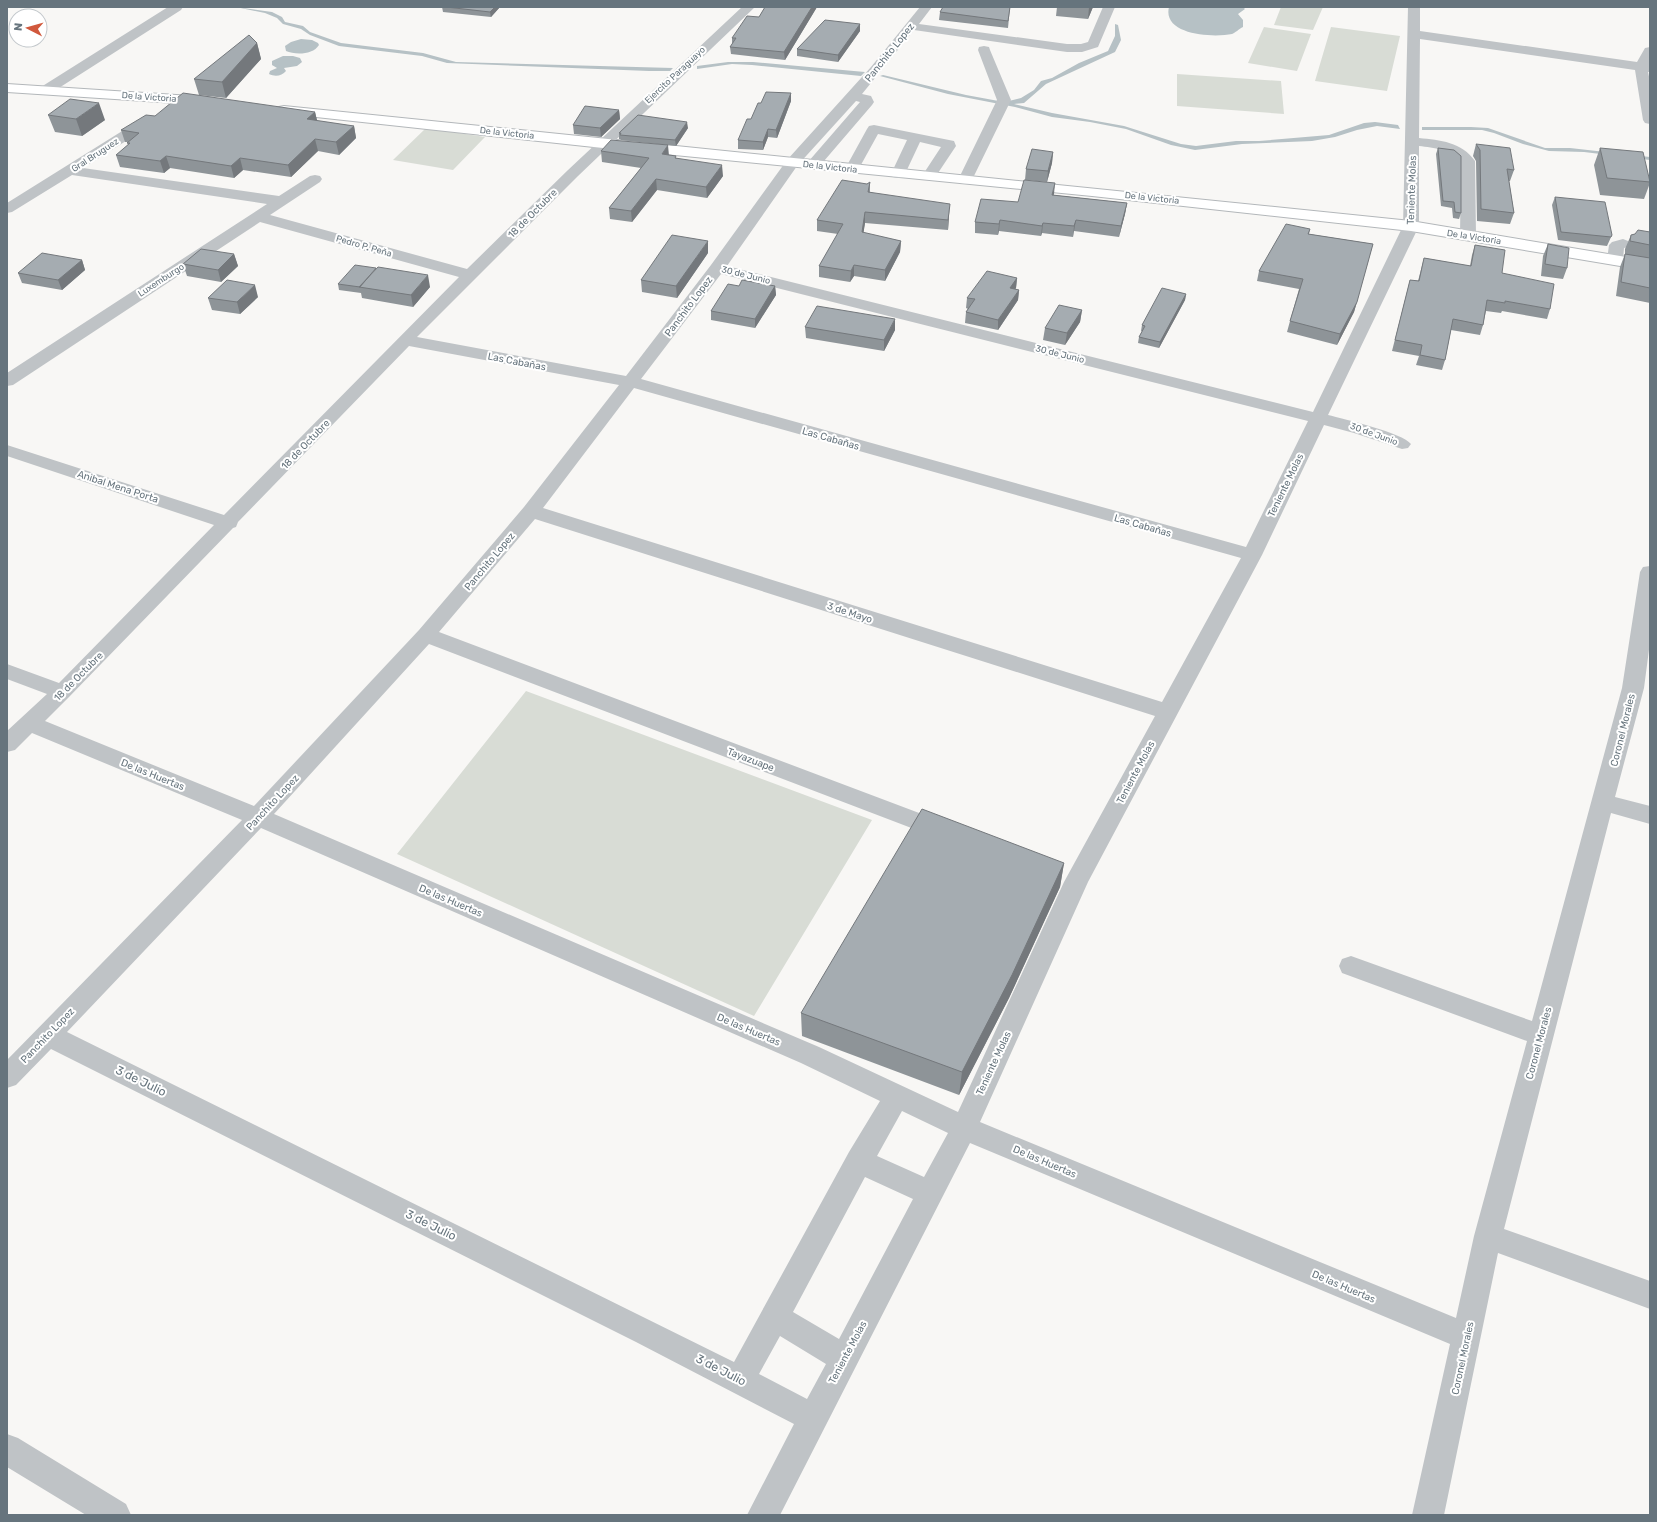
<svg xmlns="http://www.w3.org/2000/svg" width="1657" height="1522" font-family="Rubik,sans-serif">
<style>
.green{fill:#d8dcd5}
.water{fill:#b6c1c5}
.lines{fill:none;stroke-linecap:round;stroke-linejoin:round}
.major-casing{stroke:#b3b7ba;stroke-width:2}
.minor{fill:#bfc3c6;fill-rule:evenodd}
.major{fill:#fff;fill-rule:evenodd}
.wall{fill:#8e9498}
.shaded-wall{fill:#74787c}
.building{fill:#a5acb1;stroke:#74787c}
.labels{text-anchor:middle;stroke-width:4;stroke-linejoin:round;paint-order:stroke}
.far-street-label{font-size:9px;fill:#66747d;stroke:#fff}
.street-label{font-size:10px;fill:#66747d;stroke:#fff}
.near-street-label{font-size:12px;fill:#66747d;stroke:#fff}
</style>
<rect width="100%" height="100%" fill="#f8f7f5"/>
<path class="green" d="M1281 7H1323L1313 30 1274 25Z
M1264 27 1311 34 1297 71 1248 63Z
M1331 27 1400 36 1387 91 1315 81Z
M1177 74 1281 81 1284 114 1177 106Z
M426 128 485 137 453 170 393 160Z
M526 691 872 820 754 1016 397 854Z"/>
<path class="water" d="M236 7 272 12 282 17 285 22 303 26 310 32 341 43 423 53 456 62 673 68 670 71H649L447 63 422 56 339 46 310 35 301 29 283 24 277 18 265 13Z
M1169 7H1243L1245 9 1238 14 1243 20V27C1239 29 1235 33 1232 34 1213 38 1162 35 1169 7Z
M1115 24 1118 25 1121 40 1115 52 1046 84 1024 103 1014 104 1052 113 1124 126 1181 144 1196 146 1236 141H1259L1329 135 1364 123 1375 122 1398 125 1400 129 1377 126 1357 130 1335 137 1312 141 1242 144 1195 150 1171 145 1126 129 1090 122 1052 117 1015 107 948 94 880 76 883 75 966 95 1004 102 1013 100 1021 98 1034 90 1041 81 1052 78 1079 63 1108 51 1115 36Z
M301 39 312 40 318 43 319 45C313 55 295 55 286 51L285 46 291 42Z
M283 56H293L300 58 302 62 297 66 284 68 286 71C282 76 275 77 269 74L270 71 277 68 272 65V61Z
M728 62H753L865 72 861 76 752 65 732 64 697 69V66Z
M1422 127H1471L1488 128 1545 148H1570L1650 157V160L1584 152 1549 151 1523 144 1494 133 1482 130H1422Z"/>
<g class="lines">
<defs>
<path id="major" d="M7 84 207 97 212 98 214 101 212 104 207 105 7 92Z
M284 106 1411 221 1650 261V271L1411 231 1092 196 603 148 279 113 277 110 279 107Z"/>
</defs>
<use href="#major" class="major-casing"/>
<path class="minor" d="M168 7H183L181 10 51 93H41L39 90 41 87Z
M742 7H755L578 176 417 337 626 376 711 265 787 160 871 67 920 7H932L919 24 1067 44H1081L1088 42 1103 7H1115L1098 47 1082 52H1067L914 30 862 94 871 96 874 102 872 105 818 168 813 169 808 168 806 165 808 162 860 102 856 101 797 166 727 266 1313 412 1403 226 1408 7H1420V31L1637 62 1645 48 1650 47V72H1648L1650 81V124L1645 123 1643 120 1635 70 1420 39 1419 138C1440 140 1462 142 1475 161L1476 236 1473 239 1468 241 1463 239 1460 236 1461 161C1451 149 1434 148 1419 146V226L1328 415C1344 419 1403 433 1411 444L1408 448 1402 449 1354 433 1324 425 1262 555 1088 882 980 1122 1456 1318 1474 1236 1527 1041 1342 973 1339 966 1342 959 1351 956 1532 1021 1622 688 1640 572 1643 567 1650 566V642L1644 688 1615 797 1650 806V824L1611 813 1504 1229 1650 1281V1309L1498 1253 1444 1515H1412L1450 1344 970 1143 780 1515H747L794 1424 636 1342 51 1049 16 1085 7 1088V1060L242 820 32 733 15 750 7 752V731L47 694 7 679V664L59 683 214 525 7 456V445L224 515 459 277 260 222 13 385 7 386V373L267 204 72 175 12 212 7 213V203L143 118 148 117 153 118 155 121 153 124 83 168 279 196 310 176 315 175 320 176 322 179 320 182 270 215 467 269 568 170ZM721 274 1308 421 1246 547 641 379ZM409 346 619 385 524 507 419 630 254 806 45 721 69 697 233 528 236 527 238 522ZM634 388 1241 558 1162 702 543 508ZM535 519 1155 716 1064 882 958 1112 819 1047 274 814 429 644 935 837 943 840 951 837 954 831 951 825 439 632ZM261 828 801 1063 880 1101 849 1152 734 1362 67 1032ZM902 1111 948 1133 924 1177 877 1156ZM865 1177 913 1199 839 1339 793 1312ZM780 1336 826 1364 807 1399 759 1374Z
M984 46 989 47 990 50 1011 100 972 180 970 183 965 184 960 183 958 180 997 100 978 50 979 47Z
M874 125 954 141 956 146 934 179 929 180 924 179 922 176 941 147 920 142 905 174 903 177 898 178 893 177 891 174 907 140 878 134 857 172 852 173 847 172 845 169 867 129 869 126Z
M1623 239 1628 241 1631 244 1628 247 1624 248 1623 260 1621 263 1615 265 1609 263 1607 260 1609 245 1612 242Z
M7 1434 18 1438 126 1504 131 1515H86L7 1467Z"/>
<use href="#major" class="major"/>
</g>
<path class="wall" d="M442 7H500L491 17 443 12Z
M765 7H817L785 60 731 54 730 47 732 44V38L759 17Z
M1010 7 1008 28 939 20 940 12Z
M1057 7H1093L1088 19 1056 16Z
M860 24V31L838 62 797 56V49Z
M257 43 261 59 226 98 199 95 194 79Z
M791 93V101L777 138 768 137 763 150 738 149V140L751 119Z
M619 110 620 119 601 137 574 134 573 125Z
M315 112 317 121 354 126 356 138 339 155 318 151 291 177 243 170 234 178 170 168 164 173 120 167 116 155 128 145 127 142H125L121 130 155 116Z
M48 115 105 120 82 136 55 132Z
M688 128 676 146 621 140 620 139H619V133Z
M1476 144 1514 170 1510 181H1509L1514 213 1510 224 1477 221 1476 161 1473 156Z
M1438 148 1461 213 1459 219 1453 218 1452 208 1441 206 1436 154Z
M1600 148 1650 180V183L1644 199 1600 195 1594 165Z
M601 151 669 155 723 176 707 198 657 190 632 222 610 219 609 208 641 168 602 162Z
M1053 152 1052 163 1047 182 1025 180 1026 169Z
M870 182V192L949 215 948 230 865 223 863 233 901 241 900 252 885 281 854 276 850 282 819 277V266L838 234 817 231V220Z
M1053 195 1127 203 1125 214 1119 237 1074 231 1073 237 1042 233 1041 236 999 231 998 235 975 233V222L1018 202Z
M1555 197 1612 235 1607 246 1558 240 1552 205Z
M1310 229 1309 234 1373 244 1354 312 1337 345 1287 332 1290 321 1299 289 1257 281 1259 271Z
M1650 232V303L1616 296 1620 267 1625 254V249L1631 235Z
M1548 244 1567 268 1563 279 1541 276 1543 256Z
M1475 245 1502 273 1550 309 1547 319 1502 311 1501 313 1486 311 1483 325 1480 335 1451 330 1445 360 1442 370 1416 365 1419 356 1392 351 1410 280 1418 281 1424 258 1470 266 1472 255Z
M708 253 677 298 642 292 641 280Z
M234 254 238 266 221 282 187 276 183 264Z
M82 260 85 270 62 290 22 283 18 273Z
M1017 278 1016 288 1015 289 1019 290 1018 300 998 330 965 323 966 312 968 309 966 308 967 298Z
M338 284 430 287 413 307 362 298 361 293 339 290Z
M739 286H775L776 295 755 328 711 320V311Z
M1186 294 1185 300 1159 348 1138 343 1139 337 1142 331H1141L1142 325Z
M258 297 240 314 212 310 208 298Z
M1082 310 1080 322 1065 345 1043 340 1045 328Z
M805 327 895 330 884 351 806 338Z
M1064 863 1060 887 1009 998 959 1095 802 1036 801 1013Z"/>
<path class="shaded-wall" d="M495 7H500L491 17 490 12Z
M812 7H817L785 60 784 52Z
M1089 7H1093L1088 19Z
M860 24V31L838 62V55Z
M257 43 261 59 226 98 222 82Z
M791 93V101L777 138 776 130Z
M99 103 105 120 82 136 76 119Z
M619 110 620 119 601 137 600 128Z
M315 112 318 124 307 119Z
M687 122 688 128 676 146 675 140Z
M354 126 356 138 339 155 336 142Z
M768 129V137L763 150V142Z
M315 139 318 151 291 177 288 165Z
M668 145 669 156 662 154Z
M1053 152 1052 163 1047 182 1048 171Z
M166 156 170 168 164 173 160 161Z
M240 158 243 170 234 178 231 166Z
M722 165 723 176 707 198 706 187Z
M656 179 657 190 632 222 631 211Z
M1055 183 1054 194 1051 206 1052 195Z
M1127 203 1125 214 1119 237 1121 226Z
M950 204 949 215 948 230V220Z
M865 212V223L862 243V232Z
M1000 220 999 231 998 235 999 224Z
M1076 220 1074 231 1073 237 1074 226Z
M1043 223 1042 233 1041 236 1042 226Z
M708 241V253L677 298 676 286Z
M901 241 900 252 885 281V270Z
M234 254 238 266 221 282 218 270Z
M82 260 85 270 62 290 58 280Z
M854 265V276L850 282 851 271Z
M428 275 430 287 413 307 411 295Z
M1017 278 1016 288 1009 298 1010 288Z
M255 285 258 297 240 314 237 302Z
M775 286 776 295 755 328V319Z
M1019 290 1018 300 998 330V320Z
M1186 294 1185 300 1159 348 1160 342Z
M1357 302 1354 312 1337 345 1340 334Z
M1082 310 1080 322 1065 345 1067 333Z
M895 319V330L884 351V340Z
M1064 863 1060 887 1009 998 959 1095 962 1072Z"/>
<path class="building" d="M446 7H495L490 12Z
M765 7H812L784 52 730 47 736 38H732L747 16 759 17Z
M943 7H1010L1008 21 940 12Z
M825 20 860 24 838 55 797 49Z
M249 35 257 43 222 82 194 79Z
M766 92 791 93 776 130 768 129 763 142 738 140 747 119H751L758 103H761Z
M183 93 315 112 307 119 354 126 336 142 315 139 288 165 240 158 231 166 166 156 160 161 116 155 130 143H127L139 133 121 130 146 115 155 116Z
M70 99 99 103 76 119 48 115Z
M585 106 619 110 600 128 573 125Z
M638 115 687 122 675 140 620 135 621 133H619Z
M611 140 668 145 662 154 676 156 675 158 722 165 706 187 656 179 631 211 609 208 649 158 601 151Z
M1476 144 1510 148 1514 170 1507 169 1514 213 1481 209 1480 150Z
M1438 148 1454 150 1461 156V213L1455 212 1454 202 1443 201Z
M1600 148 1643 152 1650 182 1607 178Z
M1032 149 1053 152 1048 171 1026 169Z
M842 180 867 184 870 182 868 192 950 204 948 220 865 212 862 232 901 241 885 270 854 265 851 271 819 266 843 224 817 220Z
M1024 180 1055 183 1052 195 1127 203 1121 226 1076 220 1074 226 1043 223 1042 226 1000 220 999 224 975 222 981 199 1018 202Z
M1555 197 1605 202 1612 235 1611 237 1561 232Z
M1286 224 1310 229 1308 234 1373 244 1357 302 1340 334 1290 321 1303 279 1259 271Z
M1638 230 1650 232V245L1630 241 1631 235 1635 234Z
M672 235 708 241 676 286 641 280Z
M1548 244 1569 248 1567 268 1545 264Z
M1475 245 1505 250 1502 273 1554 284 1550 309 1505 301V303L1487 300 1483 325 1453 319 1445 360 1420 355 1422 345 1395 340 1410 280 1419 281 1424 258 1471 266Z
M201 249 234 254 218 270 183 264Z
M42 253 82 260 58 280 18 273Z
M1625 254 1650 258V288L1621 282Z
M355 265 376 268 360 287 338 284Z
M378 267 428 275 411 295 359 287Z
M987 271 1017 278 1010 288 1019 290 998 320 966 312 975 299 967 298Z
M227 280 255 285 237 302 208 298Z
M742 280 775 286 755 319 711 311 728 284 739 286Z
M1162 288 1186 294 1160 342 1139 337 1145 326 1142 325Z
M1059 305 1082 310 1067 333 1045 328Z
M817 306 895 319 884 340 805 327Z
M922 809 1064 863 1012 975 962 1072 801 1013Z"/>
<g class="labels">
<g class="far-street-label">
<text transform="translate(675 75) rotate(-43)" y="3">Ejercito Paraguayo</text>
<text transform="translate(149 97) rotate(4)" y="3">De la Victoria</text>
<text transform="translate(507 133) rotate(6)" y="3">De la Victoria</text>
<text transform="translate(95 155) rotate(-33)" y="3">Gral Bruguez</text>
<text transform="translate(830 167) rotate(6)" y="3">De la Victoria</text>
<text transform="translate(1152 198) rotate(6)" y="3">De la Victoria</text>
<text transform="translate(1474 237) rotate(9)" y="3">De la Victoria</text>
<text transform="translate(364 246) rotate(16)" y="3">Pedro P. Peña</text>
<text transform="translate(746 275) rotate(14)" y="3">30 de Junio</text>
<text transform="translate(161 280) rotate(-33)" y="3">Luxemburgo</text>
<text transform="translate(1060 354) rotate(14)" y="3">30 de Junio</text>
<text transform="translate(1374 434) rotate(20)" y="3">30 de Junio</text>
</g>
<g class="street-label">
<text transform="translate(889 52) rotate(-51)" y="4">Panchito Lopez</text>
<text transform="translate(1411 190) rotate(-88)" y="4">Teniente Molas</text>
<text transform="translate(532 213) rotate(-45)" y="4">18 de Octubre</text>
<text transform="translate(688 306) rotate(-53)" y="4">Panchito Lopez</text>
<text transform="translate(517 361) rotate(11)" y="4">Las Cabañas</text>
<text transform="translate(831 438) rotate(16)" y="4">Las Cabañas</text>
<text transform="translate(305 444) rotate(-46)" y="4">18 de Octubre</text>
<text transform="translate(1285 485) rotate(-64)" y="4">Teniente Molas</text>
<text transform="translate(118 486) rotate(18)" y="4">Anibal Mena Porta</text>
<text transform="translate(1143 525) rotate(16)" y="4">Las Cabañas</text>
<text transform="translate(489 561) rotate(-50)" y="4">Panchito Lopez</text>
<text transform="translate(850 612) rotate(18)" y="4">3 de Mayo</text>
<text transform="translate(78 676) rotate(-45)" y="4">18 de Octubre</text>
<text transform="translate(1622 730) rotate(-76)" y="4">Coronel Morales</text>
<text transform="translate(751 759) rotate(21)" y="4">Tayazuape</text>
<text transform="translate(1135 772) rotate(-62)" y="4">Teniente Molas</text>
<text transform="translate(153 774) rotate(22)" y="4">De las Huertas</text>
<text transform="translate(272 802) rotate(-47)" y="4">Panchito Lopez</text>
<text transform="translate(451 900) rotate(23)" y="4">De las Huertas</text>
<text transform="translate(749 1029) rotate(23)" y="4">De las Huertas</text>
<text transform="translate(47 1035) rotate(-46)" y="4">Panchito Lopez</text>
<text transform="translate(1538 1043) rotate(-75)" y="4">Coronel Morales</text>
<text transform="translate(993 1063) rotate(-65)" y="4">Teniente Molas</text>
<text transform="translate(1045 1161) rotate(23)" y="4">De las Huertas</text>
<text transform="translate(1344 1286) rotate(23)" y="4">De las Huertas</text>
<text transform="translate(847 1352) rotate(-62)" y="4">Teniente Molas</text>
<text transform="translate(1462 1358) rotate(-78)" y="4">Coronel Morales</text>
</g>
<g class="near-street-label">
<text transform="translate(141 1081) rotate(26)" y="4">3 de Julio</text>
<text transform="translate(431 1225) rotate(26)" y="4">3 de Julio</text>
<text transform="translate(721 1370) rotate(27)" y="4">3 de Julio</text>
</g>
</g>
<rect width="1657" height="1522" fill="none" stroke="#66747d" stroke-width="16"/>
<g transform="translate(28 28) rotate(276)"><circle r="19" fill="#ffffff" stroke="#c2c7cb"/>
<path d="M0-3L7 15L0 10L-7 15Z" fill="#d1583c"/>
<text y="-6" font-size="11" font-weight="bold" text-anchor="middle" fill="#66747d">N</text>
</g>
</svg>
